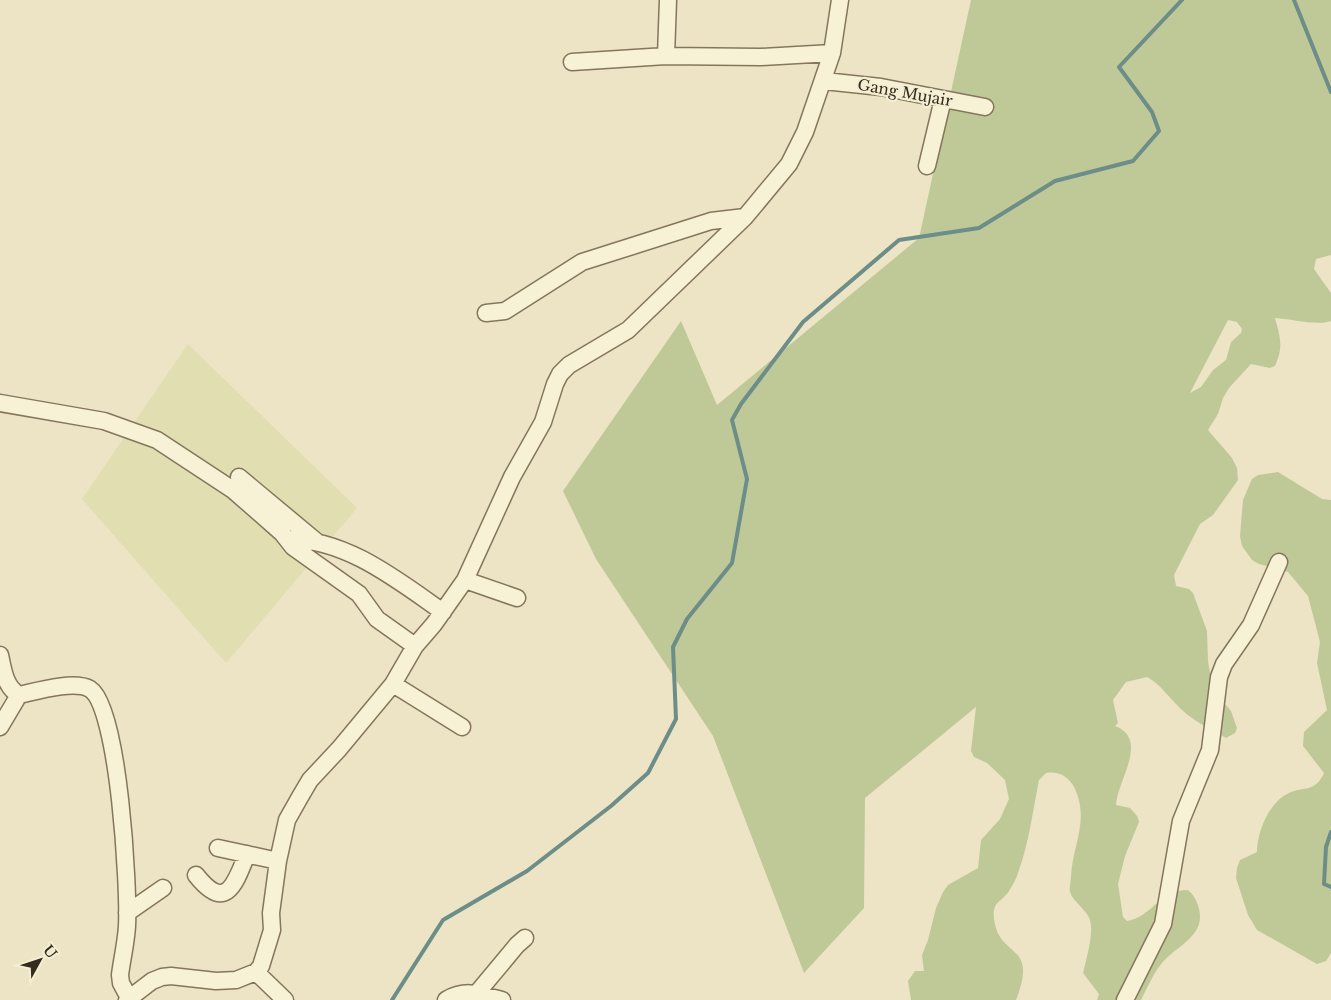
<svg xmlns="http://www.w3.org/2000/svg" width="1331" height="1000" font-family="'Libre Baskerville',serif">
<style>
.farmland{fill:#e1deb1}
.green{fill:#bfc998;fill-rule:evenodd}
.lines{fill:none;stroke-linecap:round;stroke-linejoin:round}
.stream{stroke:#6d8d88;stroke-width:4}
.minor-casing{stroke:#85765b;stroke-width:19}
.minor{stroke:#f7f1d6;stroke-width:16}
.labels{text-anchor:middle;stroke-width:4.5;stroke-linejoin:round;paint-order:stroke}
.street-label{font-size:15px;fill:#362c1e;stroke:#f4eed3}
</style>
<rect width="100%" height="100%" fill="#ece4c4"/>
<path class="farmland" d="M188 344 357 508 226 663 82 499Z"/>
<path class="green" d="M971 0H1331V255L1316 259 1314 269 1331 293V321C1319 326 1291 319 1275 318 1280 337 1284 346 1275 366L1270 368 1251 364 1229 388 1223 398 1218 414 1208 430 1232 458 1237 468 1238 480 1213 515 1200 524 1174 575 1176 586 1189 589 1193 593 1207 631 1208 661 1213 690 1231 711 1237 728 1235 733 1226 738C1209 728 1189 719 1176 704 1166 694 1160 684 1147 677L1126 682 1113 700 1118 723 1115 726C1150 739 1117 781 1116 805L1130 808 1137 816 1139 822 1125 856 1118 884 1123 917 1127 921C1152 917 1159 890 1188 890 1194 895 1197 901 1199 909 1206 936 1176 946 1162 963 1153 974 1147 988 1141 1000H1097L1099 994 1083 973C1086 960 1094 934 1090 920 1087 910 1073 902 1070 892 1069 888 1071 881 1071 876 1073 843 1090 820 1074 787 1068 776 1058 771 1046 773L1039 780C1033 810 1029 842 1019 870 1017 877 1013 885 1009 891 1001 903 992 901 994 919 999 960 1039 941 1016 1000H911L908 981 915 971H924L922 955 928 940 936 908 943 892 948 885 978 868 981 840 1000 819 1009 799 1005 780 987 763 974 757 971 751 976 707 865 798 864 908 804 973 713 736 596 559 563 491 681 321 717 405 919 238ZM1228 320 1237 322 1242 329 1241 333 1231 342 1226 360 1213 370 1201 387 1190 393Z
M1278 472 1322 499 1331 500V953L1326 961 1317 964 1257 930 1248 915 1236 878 1237 868 1240 860 1257 852C1257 832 1269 802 1289 793 1304 786 1315 793 1324 773L1303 746 1304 732 1327 710 1317 663 1320 642 1308 596 1288 572 1259 564 1252 560 1242 546 1240 536 1243 500 1252 479 1258 475Z"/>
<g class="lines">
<path class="stream" d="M1294 0 1331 92
M1331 832 1326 847 1324 884 1331 887
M392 1000 443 920 527 871 611 806 648 773 676 719 673 647 687 619 732 563 747 479 732 420 741 404 803 322 899 240 979 228 1055 181 1133 161 1159 131 1152 112 1119 67 1182 0"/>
<defs>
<path id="minor" d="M666 56 668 0
M572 62 666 56 761 57 832 53
M824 81 881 87 985 107
M927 166 943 99
M486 313 505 311 582 262 711 221 745 217
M0 403 104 421 157 440 233 490 282 533 293 547 359 594 377 619 415 646
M239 477 317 542
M287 539C346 539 396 579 443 612
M465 580 517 598
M0 655C3 669 5 687 19 695 37 691 74 680 90 689 119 707 129 889 127 926 126 943 122 959 120 975L121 983 129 998
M393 684 462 727
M0 727 19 695
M218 848 278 861
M196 875C226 913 235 884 247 854
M127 913 163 888
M256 972 285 1000
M477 993 517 945 525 938
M127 1000 152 981 162 977 171 976 216 981 236 980 256 972 261 966 272 930 271 913 278 861 287 820 300 797 310 780 339 749 393 684 415 646 434 624 465 580 512 477 543 422 555 384 560 374 569 365 628 330 745 217 789 164 805 132 832 53 840 0
M446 1000C466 988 481 995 502 1000
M1125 1000 1163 924 1181 821 1210 750 1219 677 1224 664 1251 625 1279 562"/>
</defs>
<use href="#minor" class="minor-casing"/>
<use href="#minor" class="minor"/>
</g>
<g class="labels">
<g class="street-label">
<text transform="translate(905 93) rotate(10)" y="5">Gang Mujair</text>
</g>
</g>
<g transform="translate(40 960) rotate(50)" stroke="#f4eed3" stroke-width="4" paint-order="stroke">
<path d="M0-4L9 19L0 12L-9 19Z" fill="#362c1e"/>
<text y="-8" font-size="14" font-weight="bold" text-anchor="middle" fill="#362c1e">U</text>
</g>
</svg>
